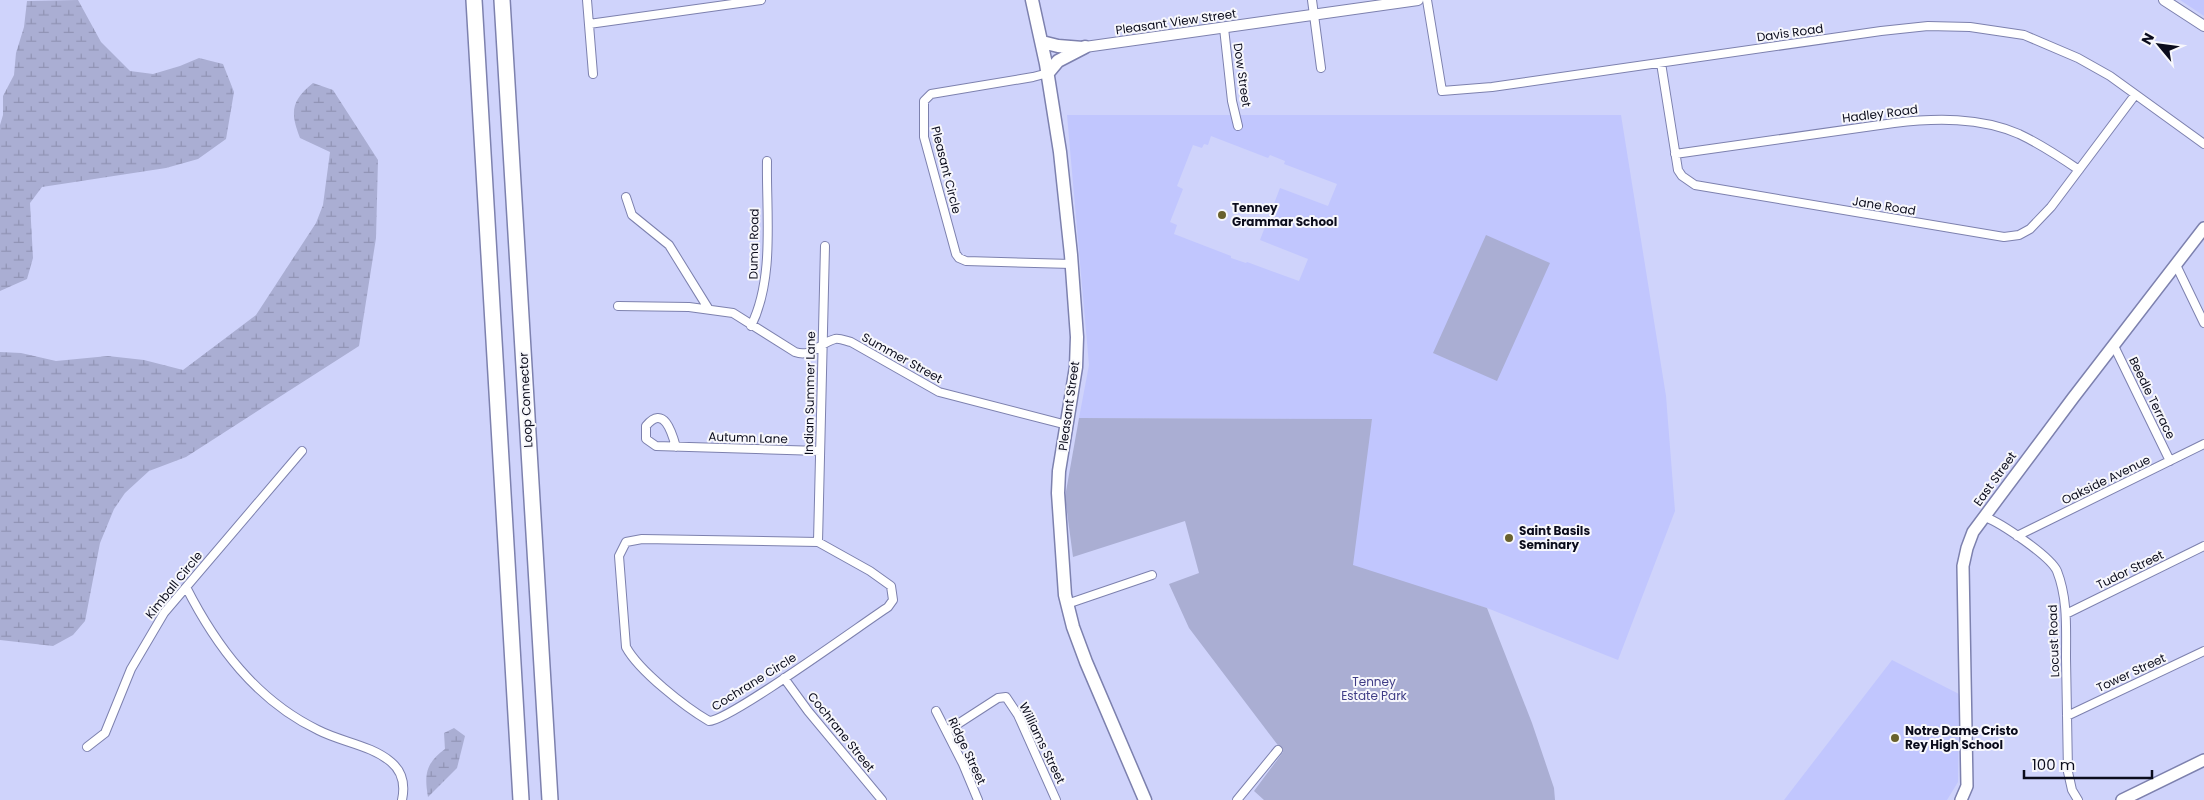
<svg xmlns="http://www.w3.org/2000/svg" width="2204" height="800" font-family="Poppins,sans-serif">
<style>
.built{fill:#c1c6fe;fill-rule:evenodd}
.wetland{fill:url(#wetland-marsh)}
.green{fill:#aaaed3}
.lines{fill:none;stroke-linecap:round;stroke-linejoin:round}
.minor-casing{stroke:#7d81ae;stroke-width:10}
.tertiary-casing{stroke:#7d81ae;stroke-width:12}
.secondary-casing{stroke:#7d81ae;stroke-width:14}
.primary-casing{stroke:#7d81ae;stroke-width:15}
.motorway-casing{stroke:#7d81ae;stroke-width:18}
.minor{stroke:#fff;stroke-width:8}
.tertiary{stroke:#fff;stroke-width:10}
.secondary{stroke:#fff;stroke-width:11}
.primary{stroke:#fff;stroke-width:12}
.motorway{stroke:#fff;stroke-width:15}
.poi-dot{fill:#69612d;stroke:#f7f7fc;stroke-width:2}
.labels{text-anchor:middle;stroke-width:4;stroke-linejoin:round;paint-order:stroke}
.street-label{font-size:12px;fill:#0b0c1c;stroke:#f7f7fc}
.poi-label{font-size:12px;font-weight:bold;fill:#0b0c1c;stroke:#f7f7fc;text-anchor:start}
.park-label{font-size:12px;fill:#3f3d86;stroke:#f7f7fc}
</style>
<defs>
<pattern id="wetland-marsh" width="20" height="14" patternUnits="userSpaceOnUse" patternTransform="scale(1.25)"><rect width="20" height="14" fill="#aaaed3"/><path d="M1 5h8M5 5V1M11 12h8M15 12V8" fill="none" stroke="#9194b5"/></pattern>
</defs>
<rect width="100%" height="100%" fill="#cfd3fb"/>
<path class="built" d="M2180 0H2204V16Z
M1067 115H1621L1666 396 1675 511 1618 660 1487 608 1348 566 1372 419 1079 418 1089 365ZM1211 136 1268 158 1270 155 1285 161 1284 164 1337 184 1328 206 1280 188 1260 240 1308 259 1299 281 1247 262 1246 263 1231 258V256L1174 234 1177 225 1170 222 1183 189 1177 186 1193 145 1202 148 1204 144 1208 145Z
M1892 660 1959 694 1958 782 1947 800H1784Z"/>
<path class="wetland" d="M78 0 101 42 130 71 153 74 180 66 199 58 223 64 234 92 226 139 198 159 166 168 42 187 30 203 33 258 27 279 0 291V125L3 115V96L14 75 16 53 24 27 27 1Z
M313 83 333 90 378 160 376 238 359 346 186 457 149 471 125 493 114 509 100 543 85 621 73 635 53 646 0 640V352L21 353 56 361 108 356 144 360 183 370 256 315 316 223 323 205 330 152 300 138C290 112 291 101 313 83Z
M454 728 465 736 457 768 428 797C424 774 426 763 445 749L444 733Z"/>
<path class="green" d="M1486 235 1550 263 1497 381 1433 353Z
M1079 418 1372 419 1353 565 1487 608 1532 723 1554 788 1555 800H1264L1254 791 1283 752 1189 628 1169 584 1199 573 1185 521 1073 557 1065 497Z"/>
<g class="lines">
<defs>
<path id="minor" d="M587 0 593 74
M1312 0 1321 68
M1427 0 1442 91 1492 87 1881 31 1928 26 1970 27 2024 35 2078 58 2110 76 2204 144
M589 24 761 0
M1224 28 1232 101 1238 126
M1661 63 1678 170 1682 176 1695 185 2004 237 2019 235 2030 229 2051 207 2135 95
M1048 73 1033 77 931 94 924 101V137L956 254 959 258 966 261 1072 264
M1675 154 1894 123C1935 118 1980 117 2019 134 2040 144 2060 157 2079 170
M626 197 632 215 669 245 708 308
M2176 265 2204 323
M618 306 689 307 733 313 795 352C812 358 819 343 835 339 840 338 846 341 851 342L939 392 1067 425
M751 326C775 278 766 213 767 161
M2114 346 2170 461
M676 447C672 433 664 404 646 426V439L656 446 820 451
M1985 517C2001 523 2050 556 2057 571 2068 599 2066 629 2066 658 2067 696 2067 734 2068 772L2072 790 2078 800
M2017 536 2204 444
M642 539 818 542 870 571 891 586 893 600 888 607C862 624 729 721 709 721 685 707 639 671 626 647L619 556 626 542Z
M818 542 825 246
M186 587C216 646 256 700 318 730 341 742 371 745 391 762 403 772 405 786 402 800
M1067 604 1152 575
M2066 614 2204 546
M784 678 808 711 882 800
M936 711 963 764 978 800
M2067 716 2204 651
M947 731 998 698 1006 697 1018 715 1056 800
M87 747 105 733 131 669 164 613 302 451
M1237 800 1278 750"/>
<path id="tertiary" d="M2164 0 2204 26
M1085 47 1418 0"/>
<path id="secondary" d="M1961 800 1967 786 1963 566 1967 548 1973 532 2073 398 2204 228
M2122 800 2204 760"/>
<path id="primary" d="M1032 0 1046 64 1060 152 1071 255 1077 337 1076 367 1059 471 1058 493 1065 595 1073 627 1086 662 1145 800
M1042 42 1058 46 1083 48
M1048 73 1058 61 1085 47"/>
<path id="motorway" d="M474 0 521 800
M502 0 550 800"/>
</defs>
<use href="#minor" class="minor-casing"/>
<use href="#tertiary" class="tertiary-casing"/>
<use href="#secondary" class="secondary-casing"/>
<use href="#primary" class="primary-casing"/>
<use href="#motorway" class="motorway-casing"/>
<use href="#minor" class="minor"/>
<use href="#tertiary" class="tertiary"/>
<use href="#secondary" class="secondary"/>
<use href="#primary" class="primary"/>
<use href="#motorway" class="motorway"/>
</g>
<g class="poi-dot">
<circle cx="1222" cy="215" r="5"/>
<circle cx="1509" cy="538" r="5"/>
<circle cx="1895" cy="738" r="5"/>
</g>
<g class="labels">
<g class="street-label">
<text transform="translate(1176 22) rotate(-8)" y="4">Pleasant View Street</text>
<text transform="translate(1790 33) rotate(-8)" y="4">Davis Road</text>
<text transform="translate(1242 75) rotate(82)" y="4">Dow Street</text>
<text transform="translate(1880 114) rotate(-7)" y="4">Hadley Road</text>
<text transform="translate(946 170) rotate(76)" y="4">Pleasant Circle</text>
<text transform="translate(1884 206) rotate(9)" y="4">Jane Road</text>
<text transform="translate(754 244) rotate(-89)" y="4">Duma Road</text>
<text transform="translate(902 358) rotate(29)" y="4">Summer Street</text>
<text transform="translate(810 393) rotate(-89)" y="4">Indian Summer Lane</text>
<text transform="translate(2152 398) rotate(64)" y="4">Beedle Terrace</text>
<text transform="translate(526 400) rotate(-93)" y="4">Loop Connector</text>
<text transform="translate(1069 406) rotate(-82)" y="4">Pleasant Street</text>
<text transform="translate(748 438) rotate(2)" y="4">Autumn Lane</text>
<text transform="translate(1995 479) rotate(-54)" y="4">East Street</text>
<text transform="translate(2106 480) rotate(-26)" y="4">Oakside Avenue</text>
<text transform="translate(2130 570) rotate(-26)" y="4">Tudor Street</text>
<text transform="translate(174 585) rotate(-51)" y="4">Kimball Circle</text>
<text transform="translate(2054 641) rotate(-92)" y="4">Locust Road</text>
<text transform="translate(2131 673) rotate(-25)" y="4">Tower Street</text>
<text transform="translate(754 682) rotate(-32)" y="4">Cochrane Circle</text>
<text transform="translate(841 732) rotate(51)" y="4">Cochrane Street</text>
<text transform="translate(1042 743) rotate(64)" y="4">Williams Street</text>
<text transform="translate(967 751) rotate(65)" y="4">Ridge Street</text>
</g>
<g class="poi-label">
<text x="1232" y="212">Tenney<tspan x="1232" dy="14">Grammar School</tspan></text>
<text x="1519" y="535">Saint Basils<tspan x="1519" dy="14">Seminary</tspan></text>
<text x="1905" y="735">Notre Dame Cristo<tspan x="1905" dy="14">Rey High School</tspan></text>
</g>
<g class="park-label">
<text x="1374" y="686">Tenney<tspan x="1374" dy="14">Estate Park</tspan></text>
</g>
</g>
<g transform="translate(2159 45) rotate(299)" stroke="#f7f7fc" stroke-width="4" paint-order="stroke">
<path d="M0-4L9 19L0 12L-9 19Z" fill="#0b0c1c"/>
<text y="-8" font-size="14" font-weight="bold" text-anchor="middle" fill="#0b0c1c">N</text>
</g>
<path d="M2024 770v8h128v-8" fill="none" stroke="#0b0c1c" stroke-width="2.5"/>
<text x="2032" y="770" font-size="15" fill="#0b0c1c" stroke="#f7f7fc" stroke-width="4" paint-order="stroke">100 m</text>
</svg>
